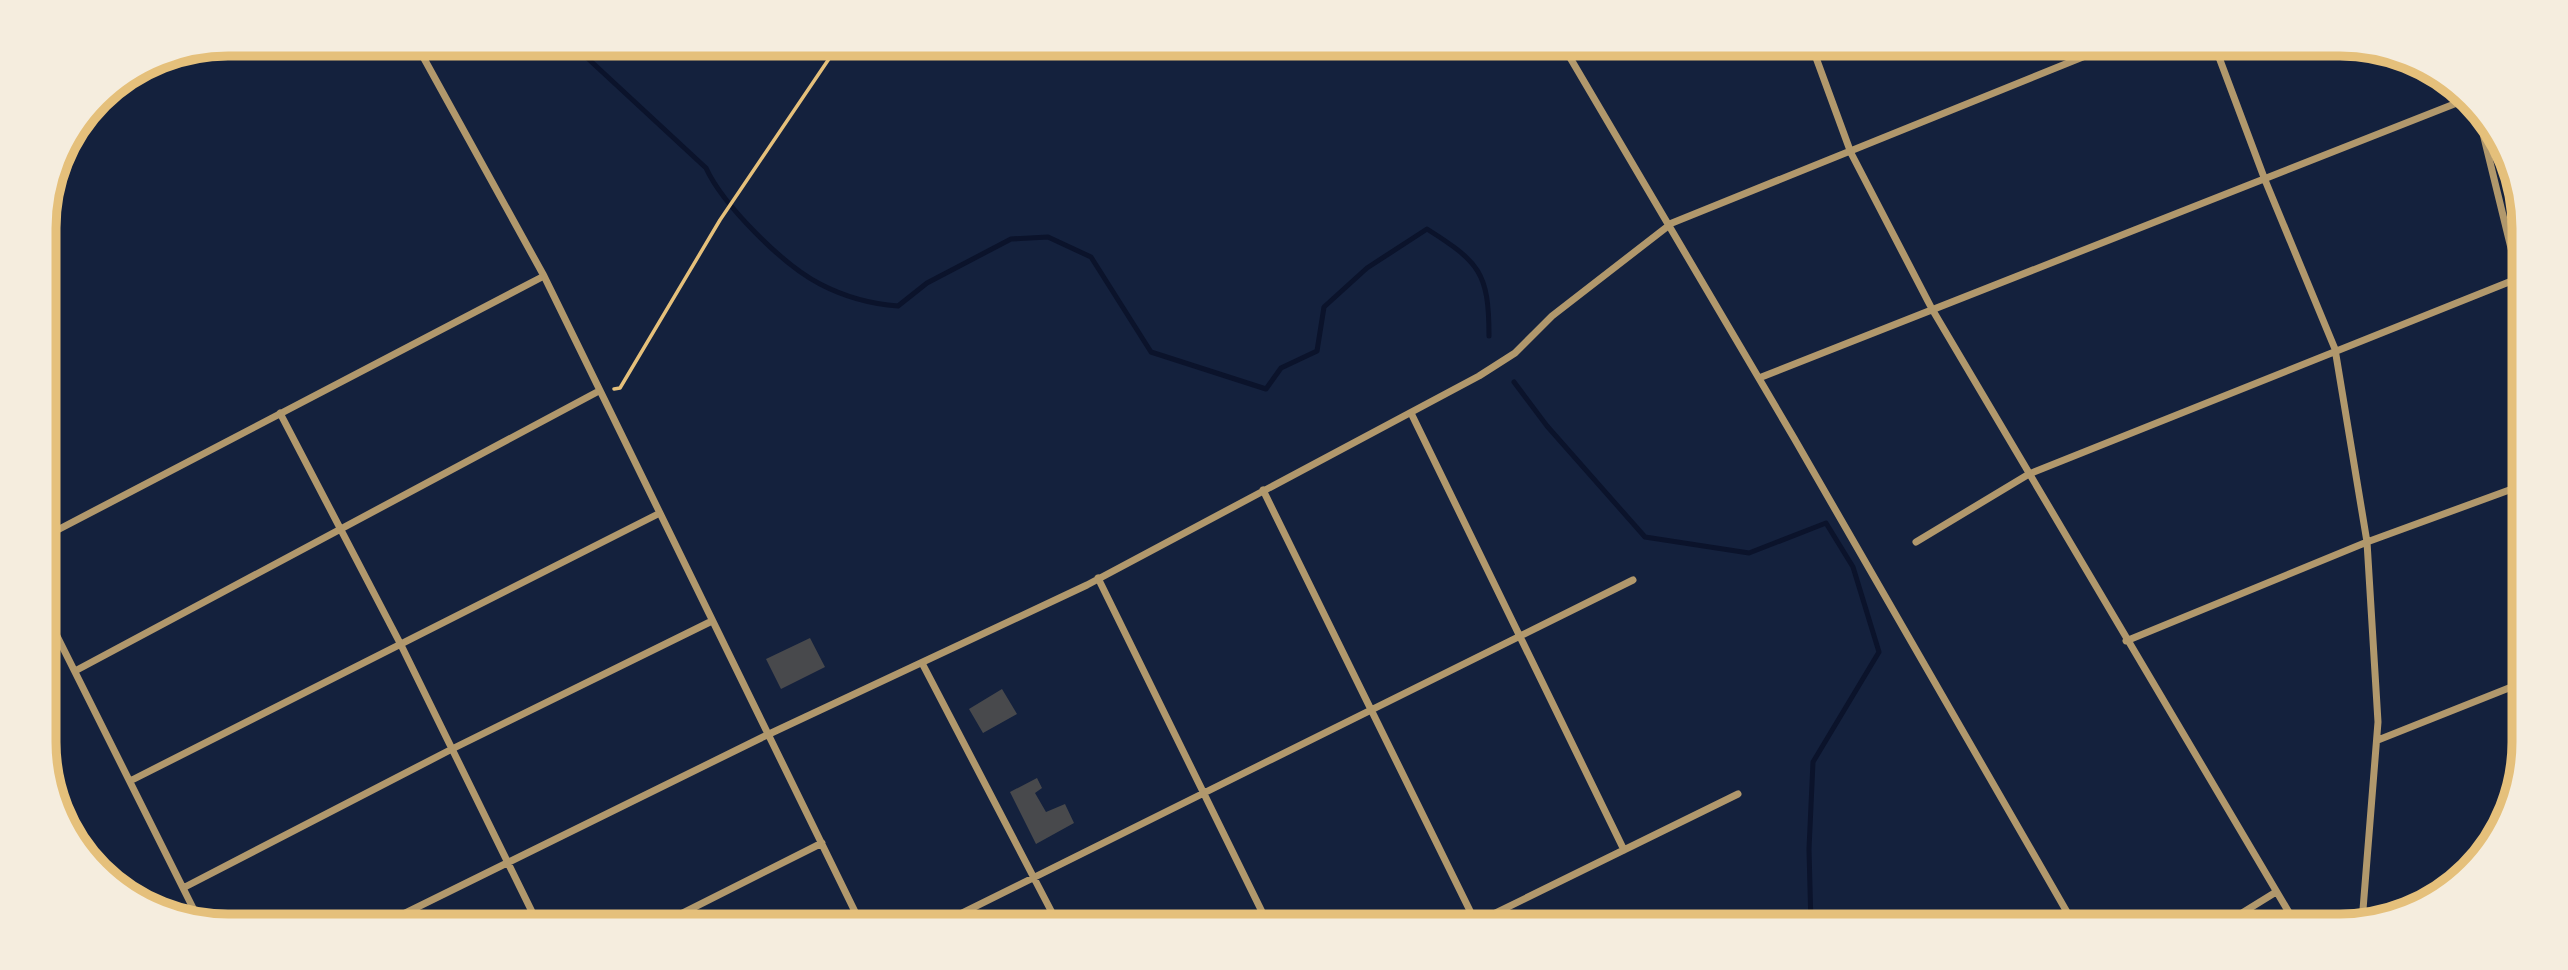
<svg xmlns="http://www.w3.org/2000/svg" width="2568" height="970" font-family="'Archivo Narrow',sans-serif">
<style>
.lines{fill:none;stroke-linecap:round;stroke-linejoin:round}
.stream{stroke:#0b132b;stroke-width:5}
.building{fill:#48494c}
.path{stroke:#e5c07b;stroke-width:3.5}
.minor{stroke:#b1986c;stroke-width:7}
.rim{fill:none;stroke:#e5c07b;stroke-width:9}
</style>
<rect width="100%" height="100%" fill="#14213d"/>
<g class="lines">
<path class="stream" d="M580 44 583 54 706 168C723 205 783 265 820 284 845 297 870 304 898 306L927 283 1011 239 1048 237 1091 257 1151 352 1266 389 1281 368 1317 351 1324 307 1367 268 1427 229C1479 262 1489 272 1489 336
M1514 382 1547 426 1645 537 1749 553 1826 523 1853 567 1879 652 1813 762 1809 849 1811 926"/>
</g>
<path class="building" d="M810 638 825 667 781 689 766 659Z
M1002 689 1017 714 983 733 969 709Z
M1037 778 1042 788 1035 793 1046 812 1065 804 1074 823 1036 844 1010 792Z"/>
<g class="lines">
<path class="path" d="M614 389 620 388 720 220 839 44"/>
<path class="minor" d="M416 44 544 276 862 926
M1562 44 1794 438 2075 926
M1811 44 1851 153 1932 309 2297 926
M2214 44 2265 180 2335 349 2367 542 2378 722 2362 922
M1493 56 1524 44
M2476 105 2523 297
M1759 378 2467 99
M280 413 401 645 539 926
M1411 413 1624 850
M1263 490 1476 923
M46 536 544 276
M1916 542 2029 474 2519 278
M1098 578 1269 926
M46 614 200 922
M2126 641 2367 542 2523 485
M922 663 1059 926
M75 671 599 391
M2378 740 2524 682
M130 781 658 514
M183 888 452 749 710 622
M379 926 767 735 1087 585 1479 376 1515 353 1552 316 1672 223 2115 44
M657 926 822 843
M936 926 1633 580
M1469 926 1738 794
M2221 926 2276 892"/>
</g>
<path d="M0 0H2568V970H0ZM228 56H2340A172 172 0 0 1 2512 228V742A172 172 0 0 1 2340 914H228A172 172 0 0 1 56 742V228A172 172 0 0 1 228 56Z" fill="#f5edde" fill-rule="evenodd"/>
<path class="rim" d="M228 56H2340A172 172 0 0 1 2512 228V742A172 172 0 0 1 2340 914H228A172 172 0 0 1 56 742V228A172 172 0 0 1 228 56Z"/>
</svg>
